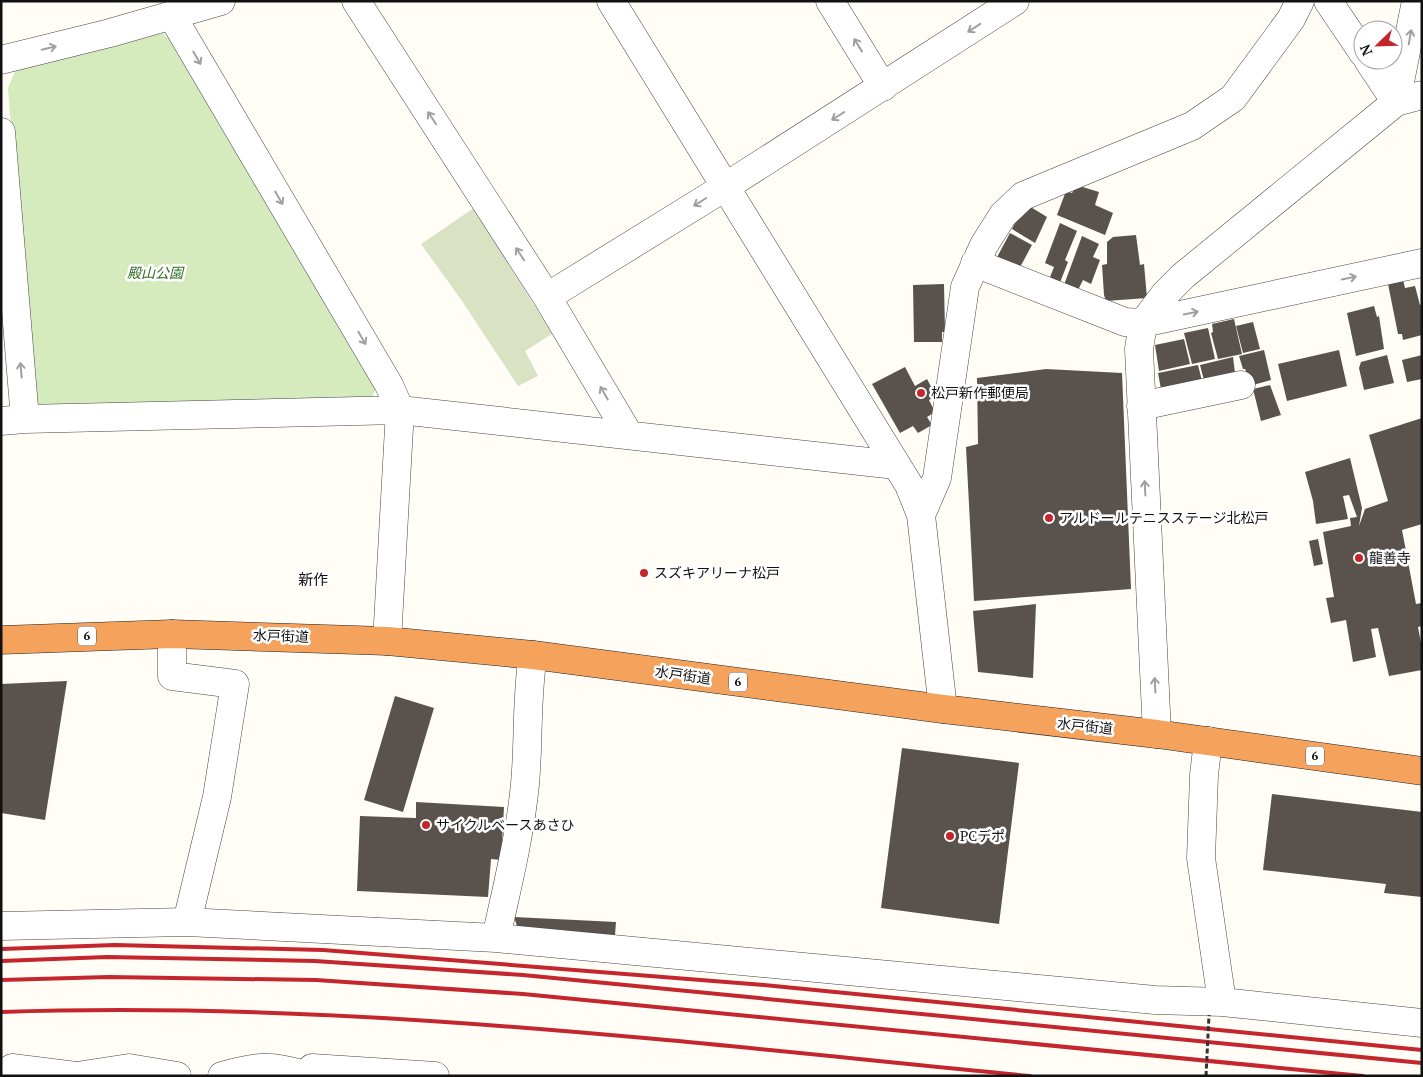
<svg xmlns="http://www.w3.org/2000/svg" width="1423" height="1077" font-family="'PT Serif','Noto Sans JP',serif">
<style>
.green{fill:#d5ebbd}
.cemetery{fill:#d9e3c4}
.building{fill:#5a524d}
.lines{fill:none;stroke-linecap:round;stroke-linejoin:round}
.minor-casing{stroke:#444;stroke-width:29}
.highway-casing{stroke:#222;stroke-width:29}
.minor{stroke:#fff;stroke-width:28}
.highway{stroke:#f5a25d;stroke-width:28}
.rail{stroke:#c4262e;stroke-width:4}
.path-bridge{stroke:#333;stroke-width:3;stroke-dasharray:5 2.5;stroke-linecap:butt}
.oneway{stroke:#a0a0a0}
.poi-dot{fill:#c4262e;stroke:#fff;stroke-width:2}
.labels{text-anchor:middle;stroke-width:5;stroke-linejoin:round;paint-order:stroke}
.shield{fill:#fff;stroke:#585858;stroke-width:1}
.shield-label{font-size:12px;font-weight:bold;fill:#111}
.park-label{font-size:14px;font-style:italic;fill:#2f6b1f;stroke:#fff}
.poi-label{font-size:14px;fill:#111;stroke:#fff;text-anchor:start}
.street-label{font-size:14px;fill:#111;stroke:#fff}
.neighbourhood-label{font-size:15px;fill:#111;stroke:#fff}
</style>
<rect width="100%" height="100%" fill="#fffdf5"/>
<path class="green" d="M163 33 171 41 376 388 371 400 43 409 32 399 8 88 15 71Z"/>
<path class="cemetery" d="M474 208 552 334 525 351 538 376 518 386 460 298 421 244Z"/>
<path class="building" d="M1076 185 1099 192 1095 205 1113 213 1105 235 1057 215 1066 191 1072 193Z
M1029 206 1047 217 1035 243 1012 229 1018 217Z
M1060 223 1077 231 1065 260 1068 262 1059 285 1048 282 1054 267 1045 263Z
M1010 233 1032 245 1018 271 996 259Z
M1136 235 1140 265 1144 264 1147 298 1106 301 1104 295 1102 265 1107 264V242L1113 237Z
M1082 236 1099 244 1093 257 1100 260 1091 284 1083 280 1078 290 1064 285Z
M1403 280 1405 288 1415 286 1420 305 1422 304V335L1403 340 1402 334H1398L1388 284Z
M944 284 945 332H942V342H914L913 285Z
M1374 306 1377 317 1379 316 1384 349 1356 356 1347 313Z
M1234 319 1242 354 1218 359 1211 333 1213 332 1212 324Z
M1253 322 1260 349 1243 353 1236 326Z
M1208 328 1215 359 1192 364 1184 333Z
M1184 339 1190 364 1159 371 1155 345Z
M1264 350 1271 380 1253 385 1245 369H1243L1239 356Z
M1339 350 1347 386 1287 401 1278 364Z
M1387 355 1394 383 1364 390 1359 368 1361 362Z
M1422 355V379L1407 382 1402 360Z
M1233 357 1235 373 1205 384 1200 365Z
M1198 365 1202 381 1161 389 1158 373Z
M905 367 915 386 927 379 936 396 929 400 935 412 927 417 932 425 918 433 913 426 900 433 872 384Z
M1046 369 1122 373 1131 589 974 601 966 447 978 444 977 378Z
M1270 385 1281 415 1261 421 1253 389Z
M1422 418V524L1402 530 1416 604 1422 603V626L1418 627 1422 648V670L1389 676 1378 628 1371 629 1376 657 1353 662 1346 620 1331 623 1326 598 1334 597 1323 532 1351 526 1350 518 1357 517 1349 495 1343 496 1348 519 1316 524 1313 501 1305 472 1350 458 1362 508 1359 526 1365 509 1388 501 1369 435Z
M1318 539 1323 564 1314 566 1309 541Z
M1036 604 1033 678 978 672 973 611Z
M67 681 45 820 1 813V684Z
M395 696 434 708 403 812 364 800Z
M902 748 1019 763 999 924 881 908Z
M1272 794 1422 812V897L1384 893 1386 884 1263 870Z
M416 802 504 807 501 860 491 859 488 897 357 891 360 816 416 818Z
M514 917 616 922 615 935 519 932Z"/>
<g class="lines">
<defs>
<path id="minor" d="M356 1 547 297 629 435
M611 1 909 485 921 515 943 709
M830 1 883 87
M1328 1 1363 53
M172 16 389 385 400 410 387 641
M1 60 110 33 221 1
M1368 60 1396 102
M1396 102 1416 1
M1 132 25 419
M975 263 1125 322 1143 323 1422 263
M547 297 725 187 1015 1
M1141 406 1241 385
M1 421 25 419 400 410 896 465
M921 515 937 478 965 287 984 245 1003 215 1023 196 1192 126 1233 98 1291 19 1300 1
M172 634V676L235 684 217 797 187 922
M1157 734 1139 349 1143 323 1165 294 1183 276 1396 102 1422 95
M1208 741 1204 775 1201 858 1222 1002 1422 1023
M1 926 187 922 496 938 1155 1000 1222 1002
M496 938C507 887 520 836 525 784 529 741 526 698 533 655
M12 1068 76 1076
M77 1076 129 1068 177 1076
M222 1076C261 1065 271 1065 309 1076
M311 1076 312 1068 435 1076"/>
<path id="highway" d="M1 640 172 634 387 641 533 655 943 709 1157 734 1422 771"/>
</defs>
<use href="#minor" class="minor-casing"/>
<use href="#highway" class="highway-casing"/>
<use href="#minor" class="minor"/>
<use href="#highway" class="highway"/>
<path class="rail" d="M1 949 115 945 323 950 764 985 1422 1050
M1 961 107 957 315 961 523 975 1422 1063
M1 980 109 977 316 980 523 994 1363 1076
M1 1012C345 1000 688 1043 1030 1076"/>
<path class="path-bridge" d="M1206 1076 1209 1015"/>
</g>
<defs><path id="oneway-shaft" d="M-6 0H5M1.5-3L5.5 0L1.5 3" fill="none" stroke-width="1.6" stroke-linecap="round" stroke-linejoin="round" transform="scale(1.25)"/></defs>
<g class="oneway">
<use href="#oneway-shaft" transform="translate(974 28) rotate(147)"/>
<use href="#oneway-shaft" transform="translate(1410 37) rotate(-80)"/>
<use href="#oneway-shaft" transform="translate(858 45) rotate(-122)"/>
<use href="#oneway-shaft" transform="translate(49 48) rotate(-14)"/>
<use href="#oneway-shaft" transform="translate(197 58) rotate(60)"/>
<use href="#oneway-shaft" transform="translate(838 116) rotate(148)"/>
<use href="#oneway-shaft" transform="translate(432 118) rotate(-123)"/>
<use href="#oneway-shaft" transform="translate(279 198) rotate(60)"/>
<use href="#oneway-shaft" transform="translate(700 202) rotate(148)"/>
<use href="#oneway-shaft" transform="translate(520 254) rotate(-123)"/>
<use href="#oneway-shaft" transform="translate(1349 278) rotate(-12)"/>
<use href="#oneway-shaft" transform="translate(1191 313) rotate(-12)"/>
<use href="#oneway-shaft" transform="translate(362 338) rotate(60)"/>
<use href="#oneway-shaft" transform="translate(21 370) rotate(-95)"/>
<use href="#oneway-shaft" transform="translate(604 393) rotate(-120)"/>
<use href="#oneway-shaft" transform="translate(1145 488) rotate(-93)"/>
<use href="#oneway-shaft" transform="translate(1155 685) rotate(-93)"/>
</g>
<g class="poi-dot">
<circle cx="921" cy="393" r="5"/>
<circle cx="1049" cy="518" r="5"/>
<circle cx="1359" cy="558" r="5"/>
<circle cx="644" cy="573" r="5"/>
<circle cx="426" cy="825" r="5"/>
<circle cx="950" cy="836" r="5"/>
</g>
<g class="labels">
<g class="shield">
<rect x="78" y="626.5" width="18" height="19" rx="4"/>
<rect x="729" y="672.5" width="18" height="19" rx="4"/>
<rect x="1306" y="746.5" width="18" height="19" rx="4"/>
</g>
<g class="shield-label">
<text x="87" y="640">6</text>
<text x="738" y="686">6</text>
<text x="1315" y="760">6</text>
</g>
<g class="park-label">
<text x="155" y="278">殿山公園</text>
</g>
<g class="poi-label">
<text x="931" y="398">松戸新作郵便局</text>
<text x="1059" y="523">アルドールテニスステージ北松戸</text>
<text x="1369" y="563">龍善寺</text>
<text x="654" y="578">スズキアリーナ松戸</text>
<text x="436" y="830">サイクルベースあさひ</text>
<text x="960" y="841">PCデポ</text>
</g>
<g class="street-label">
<text transform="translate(281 636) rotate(2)" y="5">水戸街道</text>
<text transform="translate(683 675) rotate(8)" y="5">水戸街道</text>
<text transform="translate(1085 726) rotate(6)" y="5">水戸街道</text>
</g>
<g class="neighbourhood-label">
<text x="313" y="585">新作</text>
</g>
</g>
<rect width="1423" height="1077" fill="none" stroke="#111111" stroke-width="5"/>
<g transform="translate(1378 45) rotate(247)"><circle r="24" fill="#ffffff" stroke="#a0a0a0"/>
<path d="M0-4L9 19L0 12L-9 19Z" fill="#c4262e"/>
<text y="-8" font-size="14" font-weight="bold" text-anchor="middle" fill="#111111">N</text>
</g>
</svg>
